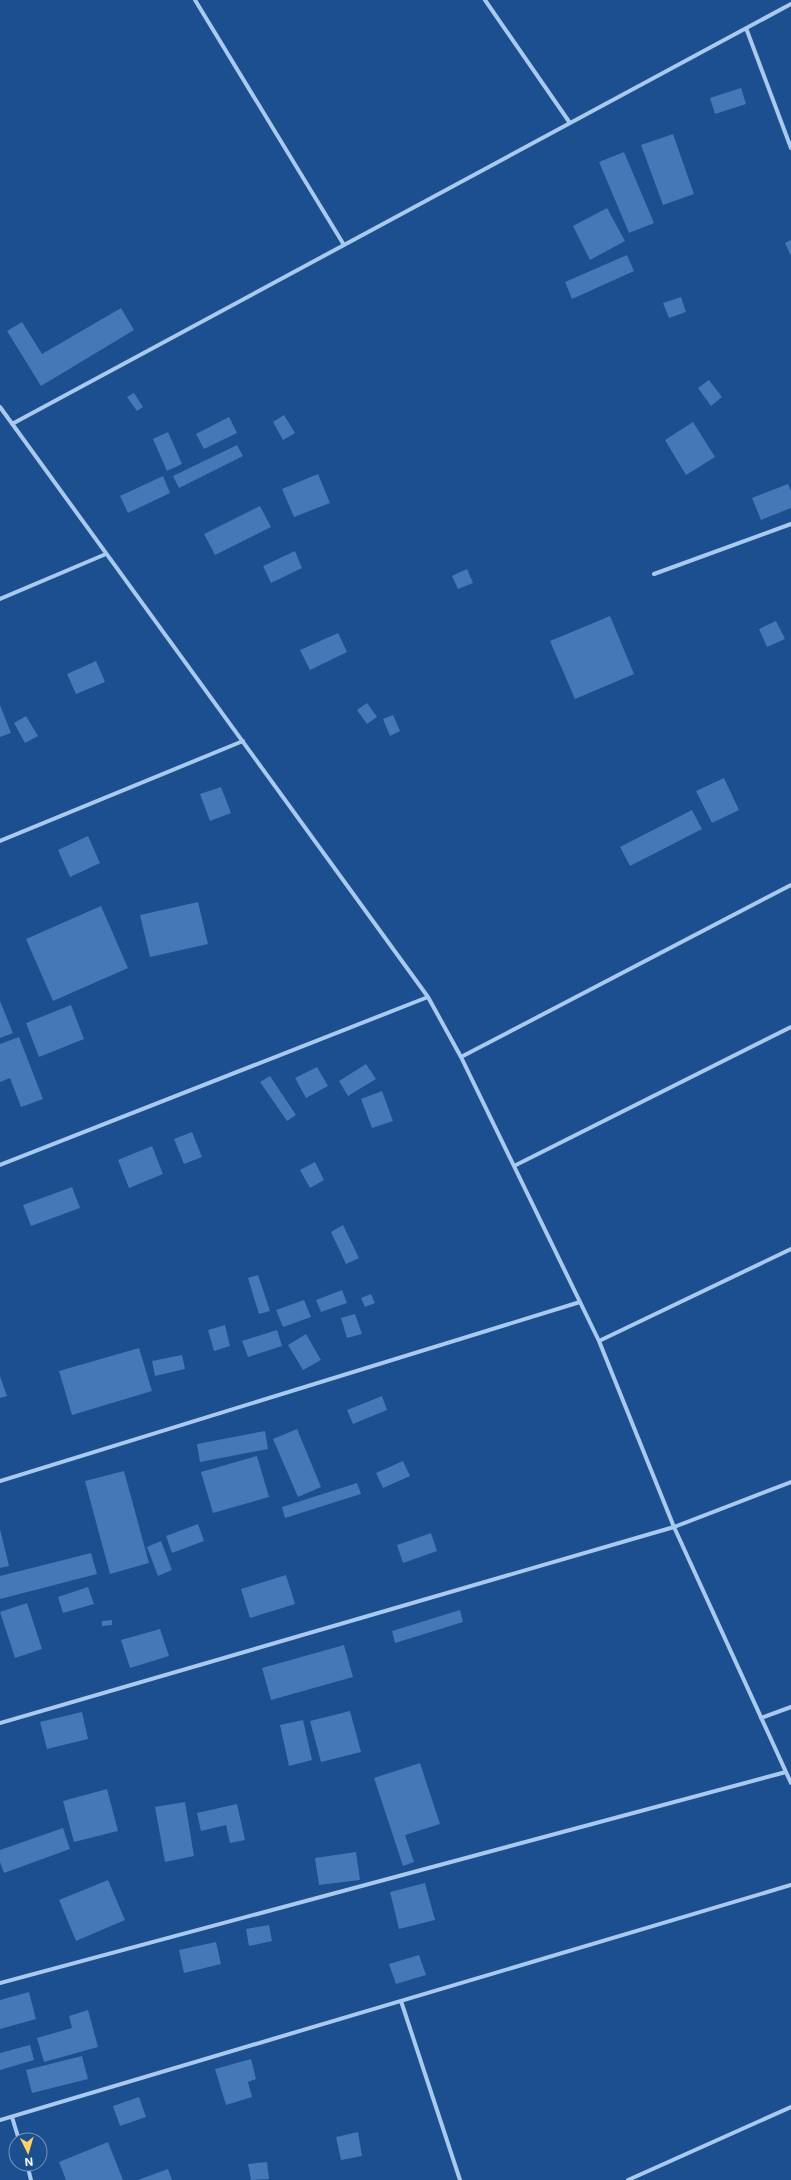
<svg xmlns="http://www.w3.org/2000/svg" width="791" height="2180" font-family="Inter,sans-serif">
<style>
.building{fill:#4478b7}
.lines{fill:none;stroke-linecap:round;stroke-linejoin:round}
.minor{stroke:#a9c9ee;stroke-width:4}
</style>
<rect width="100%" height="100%" fill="#1b4f8f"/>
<path class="building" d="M741 88 746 104 715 114 710 98Z
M673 134 694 194 663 205 641 145Z
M624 152 654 223 629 233 599 162Z
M607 208 625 241 590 260 573 226Z
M791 240V256L785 243Z
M627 255 634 271 572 299 565 282Z
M681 297 686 312 669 318 663 303Z
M121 308 134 330 41 386 7 331 22 322 42 354Z
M709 380 722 397 711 406 698 388Z
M134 393 143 407 137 411 127 397Z
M284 415 295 433 283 440 273 422Z
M229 417 237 433 204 449 196 434Z
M693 422 715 457 686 475 665 440Z
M168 432 182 464 167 471 153 439Z
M237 445 243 456 179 488 173 476Z
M318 474 330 503 294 517 282 489Z
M163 476 170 493 128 513 120 496Z
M788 484 791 491V508L761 520 752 498Z
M260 506 271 527 215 555 204 534Z
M295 551 302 568 271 583 263 566Z
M467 569 473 583 458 589 452 576Z
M610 616 634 674 575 699 550 641Z
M776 621 785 639 767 647 759 629Z
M338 633 347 652 310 670 300 650Z
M96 661 105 682 76 694 67 674Z
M367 703 377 717 367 724 357 710Z
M0 705 11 733 0 737Z
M393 715 400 731 390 736 383 719Z
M26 716 38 736 25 743 14 723Z
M724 778 739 810 712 823 696 791Z
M221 787 231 813 210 821 200 794Z
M692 810 702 829 630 866 620 847Z
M88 836 100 863 70 877 58 850Z
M198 902 208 944 150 957 140 915Z
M101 906 128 968 53 1001 26 939Z
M0 1001 13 1033 0 1038Z
M71 1005 84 1039 39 1057 26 1023Z
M19 1037 43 1099 21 1107 10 1078 0 1082V1044Z
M366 1064 376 1079 348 1096 339 1081Z
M317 1067 328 1086 306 1098 295 1078Z
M270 1076 296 1115 287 1121 260 1082Z
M382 1091 393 1121 372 1128 361 1099Z
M192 1132 202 1157 184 1164 174 1139Z
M152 1146 163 1174 129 1188 118 1160Z
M315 1162 324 1180 310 1188 300 1170Z
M72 1187 80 1208 31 1226 23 1205Z
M343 1225 359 1258 346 1264 331 1232Z
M258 1275 270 1311 259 1314 248 1278Z
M342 1290 347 1303 321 1312 316 1300Z
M371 1294 375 1303 365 1307 361 1298Z
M304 1300 311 1317 283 1327 276 1310Z
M355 1314 362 1334 347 1338 341 1318Z
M225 1325 230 1346 214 1351 208 1330Z
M277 1330 282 1346 248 1357 242 1341Z
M306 1334 321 1360 303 1370 288 1345Z
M139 1348 152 1391 72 1415 59 1371Z
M182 1355 185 1369 155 1376 152 1361Z
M0 1376 7 1396 0 1398Z
M382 1396 387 1410 353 1424 347 1410Z
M297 1429 321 1487 298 1497 273 1439Z
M265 1431 268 1449 200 1462 197 1444Z
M257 1456 269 1497 213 1513 201 1472Z
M403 1461 410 1476 383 1488 376 1473Z
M124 1471 149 1563 110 1574 85 1481Z
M357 1483 361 1494 285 1518 282 1507Z
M198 1524 204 1541 172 1553 166 1536Z
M0 1529 9 1566 0 1568Z
M431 1533 437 1551 403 1563 397 1545Z
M161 1541 172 1570 158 1576 147 1547Z
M91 1553 97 1574 0 1599V1576Z
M286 1575 295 1604 250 1618 241 1589Z
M88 1587 94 1604 63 1613 58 1597Z
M27 1603 42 1649 15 1658 0 1612Z
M460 1610 463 1622 395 1643 392 1631Z
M112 1620V1625L102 1626V1621Z
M160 1629 169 1656 130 1668 121 1640Z
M344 1645 353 1677 271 1700 262 1668Z
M350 1711 361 1752 321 1762 310 1721Z
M82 1712 88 1739 47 1749 40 1722Z
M303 1720 312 1760 289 1766 280 1725Z
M420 1763 440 1824 405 1835 414 1862 403 1866 374 1778Z
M107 1789 118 1831 74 1842 63 1801Z
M185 1802 194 1856 165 1862 155 1807Z
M237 1804 245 1840 230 1843 226 1825 201 1831 197 1813Z
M63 1828 70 1849 4 1873 0 1862V1850Z
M356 1852 360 1880 319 1885 315 1858Z
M108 1880 125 1920 76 1941 59 1900Z
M425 1883 435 1920 399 1929 390 1892Z
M269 1925 272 1941 249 1946 246 1929Z
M216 1942 221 1964 184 1973 179 1950Z
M419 1955 426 1975 396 1984 389 1964Z
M29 1992 36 2019 0 2029V2000Z
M88 2010 98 2047 44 2062 37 2038 72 2028 69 2016Z
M30 2045 34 2060 0 2070V2053Z
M82 2056 88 2079 32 2093 26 2070Z
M251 2059 256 2079 248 2082 252 2097 226 2105 215 2069Z
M139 2097 146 2117 120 2126 113 2106Z
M358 2132 362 2156 341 2160 336 2137Z
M108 2142 123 2180H66L59 2162Z
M267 2162 269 2179 251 2180 248 2164Z
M168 2169 172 2180H138Z"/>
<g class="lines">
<path class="minor" d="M195 0 344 245
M485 0 570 123
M746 28 791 148
M0 407 428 997 461 1057 599 1341 674 1527 791 1783
M12 424 791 4
M654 574 791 524
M0 599 106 554
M0 841 243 741
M461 1057 791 885
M0 1165 428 997
M514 1166 791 1027
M599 1341 791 1249
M0 1481 580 1302
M761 1718 791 1707
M0 1723 674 1527 791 1482
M0 1983 786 1772
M401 2001 460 2180
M12 2117 19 2140
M0 2120 791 1885
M27 2164 31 2180
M628 2180 791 2107"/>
</g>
<g transform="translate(28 2152) rotate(175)"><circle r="19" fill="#1b4f8f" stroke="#7695bc"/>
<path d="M0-3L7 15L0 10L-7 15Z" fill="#ffd166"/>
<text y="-6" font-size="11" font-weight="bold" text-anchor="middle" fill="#ffffff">N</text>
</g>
</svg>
